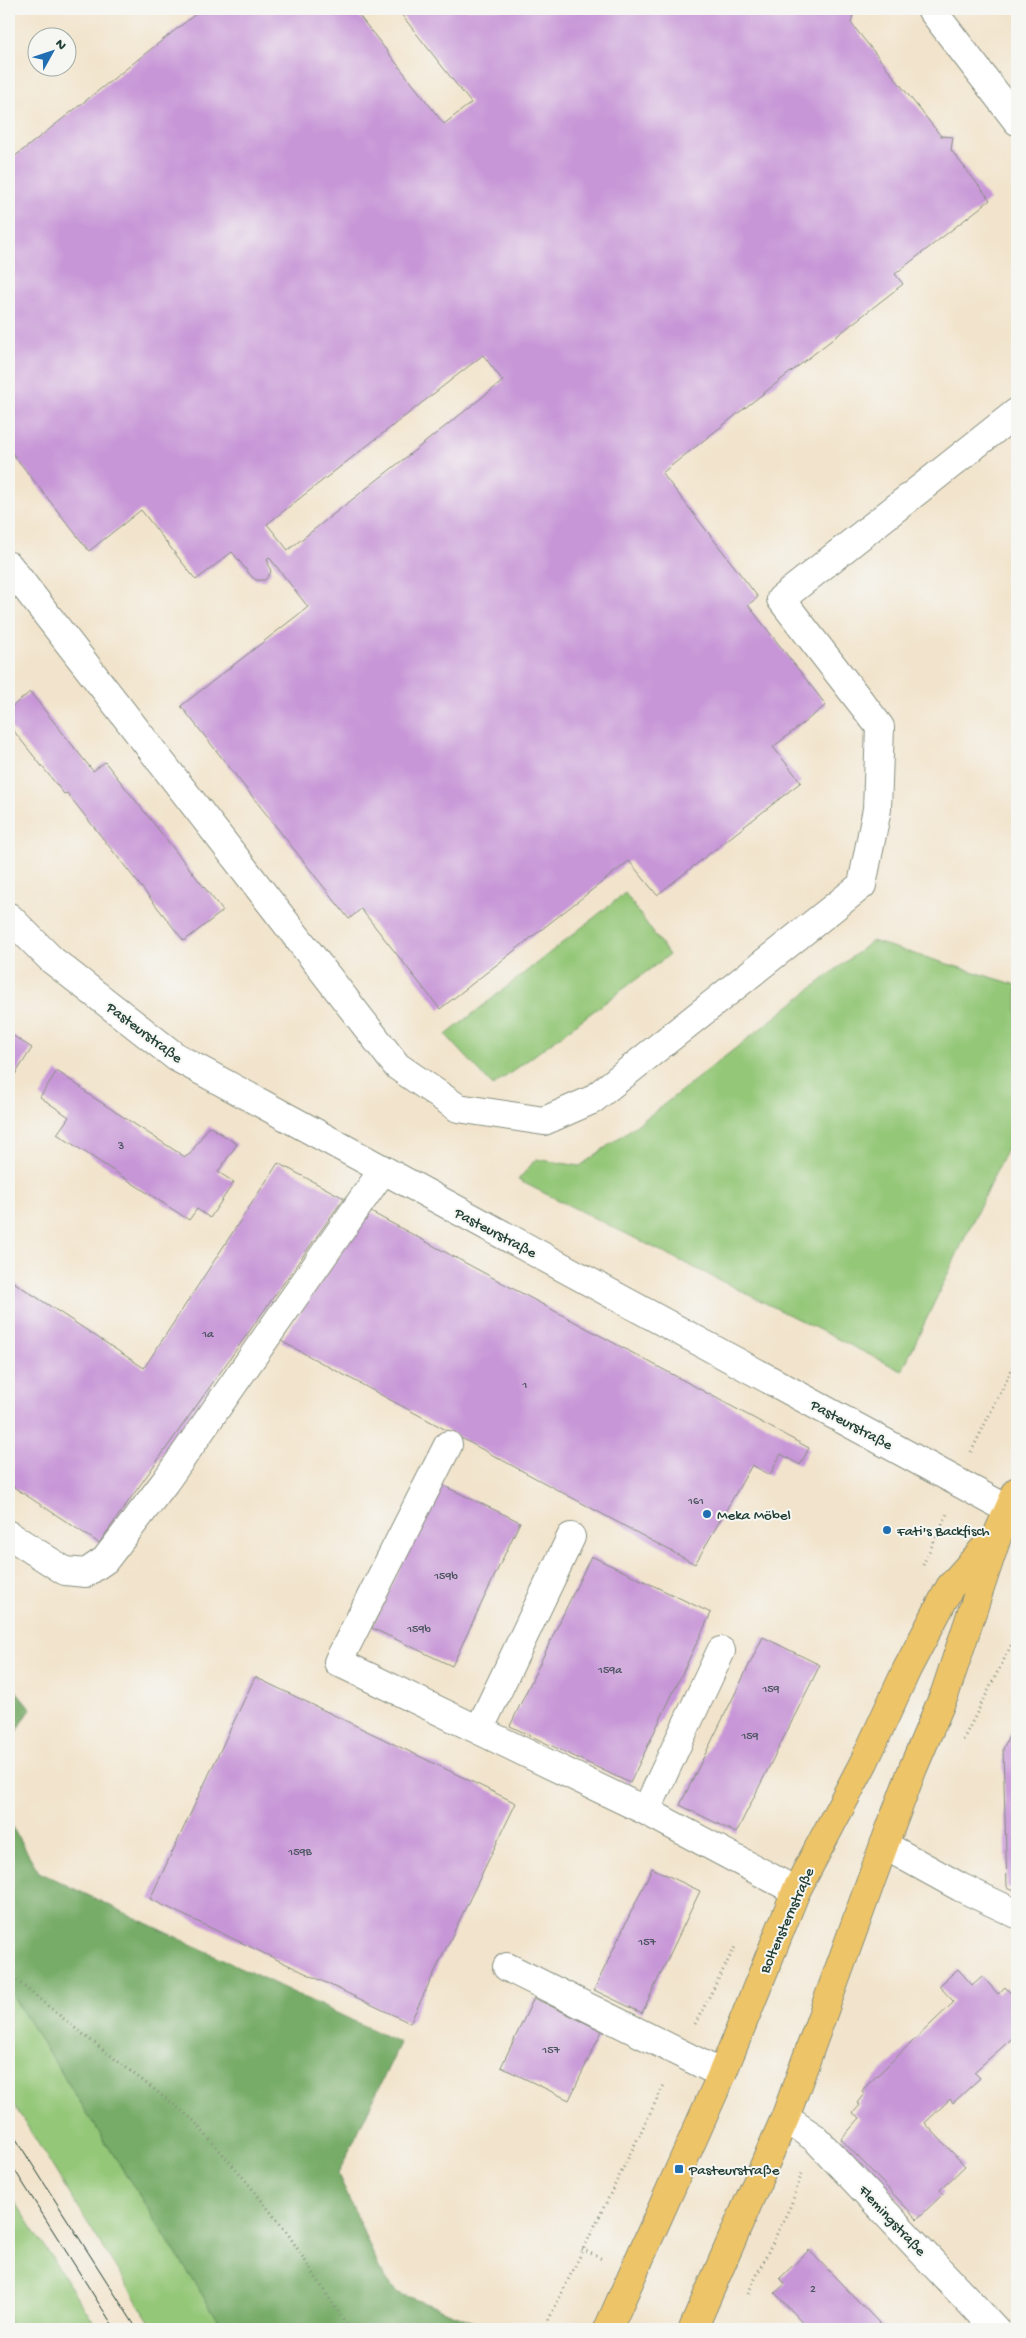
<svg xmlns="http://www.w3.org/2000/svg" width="1026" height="2338" font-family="'Gochi Hand',sans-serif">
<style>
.green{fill:#94c778;stroke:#5a8256}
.forest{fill:#77ac68;stroke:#4b744e}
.building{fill:#c796d7;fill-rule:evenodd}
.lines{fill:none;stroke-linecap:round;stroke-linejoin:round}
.minor-casing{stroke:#889080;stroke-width:30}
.major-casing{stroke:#889080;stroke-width:30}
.path{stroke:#889080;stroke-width:3;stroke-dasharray:1 4;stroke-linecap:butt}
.minor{stroke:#fff;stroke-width:28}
.major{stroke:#eec469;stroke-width:28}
.tram{stroke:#1f3d34;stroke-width:1}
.poi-dot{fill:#1f6fb2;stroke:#f6f6f2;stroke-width:2}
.labels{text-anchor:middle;stroke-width:4;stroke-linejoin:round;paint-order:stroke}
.number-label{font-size:12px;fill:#49535d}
.street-label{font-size:15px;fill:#1f3d34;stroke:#f6f6f2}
.poi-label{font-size:15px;fill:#1f3d34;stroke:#f6f6f2;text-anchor:start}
</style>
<rect width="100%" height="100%" fill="#f6f6f2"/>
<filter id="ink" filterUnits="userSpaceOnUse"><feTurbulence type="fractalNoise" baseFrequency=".02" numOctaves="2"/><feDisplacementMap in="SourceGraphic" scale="10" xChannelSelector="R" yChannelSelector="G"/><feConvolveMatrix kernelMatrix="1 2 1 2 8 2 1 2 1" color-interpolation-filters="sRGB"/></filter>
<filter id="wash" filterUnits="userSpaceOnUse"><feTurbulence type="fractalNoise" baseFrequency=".0096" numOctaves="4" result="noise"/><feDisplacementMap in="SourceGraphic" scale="20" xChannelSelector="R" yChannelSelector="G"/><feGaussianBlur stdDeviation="1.12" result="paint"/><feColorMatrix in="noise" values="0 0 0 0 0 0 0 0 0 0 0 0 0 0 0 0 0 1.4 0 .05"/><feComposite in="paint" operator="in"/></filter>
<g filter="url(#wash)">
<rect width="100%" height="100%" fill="#f2e4cc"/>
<path class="green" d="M625 893 669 955 493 1086 446 1035Z
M872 941 1017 985V1127L902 1371 518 1180 536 1159 580 1166 653 1113Z
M9 1990 224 2329H154L9 2097Z
M9 2192 98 2329H9Z"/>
<path class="forest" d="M9 1682 31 1709 9 1743Z
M9 1822 39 1872 400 2043 338 2174 380 2270 396 2292 492 2329H224L9 1990Z"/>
<g id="blocks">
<path class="building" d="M202 9H354L444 124 471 103 397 9 854 10 851 23 941 136 953 137 951 150 990 200 895 274 903 284 662 473 758 597 748 605 826 705 773 747 801 782 657 895 629 861 440 1009 361 909 349 919 181 706 308 607 269 557 267 559 271 572 265 580H256L252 577 232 552 196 580 141 510 89 551 9 449V161ZM483 355 503 381 288 550 267 524Z
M30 692 93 771 105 762 223 911 184 941 67 793 64 794 9 725V709Z
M9 1033 32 1048 9 1084Z
M57 1071 86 1091 85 1092 185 1157 190 1154 209 1126 237 1144 218 1172 234 1182 210 1218 197 1209 189 1220 57 1134 69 1117 40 1097Z
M278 1163 344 1198 99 1543 9 1484V1279L144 1368Z
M369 1211 809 1448 800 1465 781 1454 770 1475 752 1465 695 1564 281 1341Z
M440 1484 520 1522 452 1666 372 1628Z
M591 1556 711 1613 630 1783 510 1726Z
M763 1637 820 1665 736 1833 680 1805Z
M255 1677 516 1803 410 2023 150 1899Z
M1017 1719V1891L1007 1887 1003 1749Z
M652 1868 700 1891 642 2013 594 1990Z
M958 1969 972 1985 982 1976 998 1994 1005 1987 1017 2000V2017L1012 2022 1017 2029V2034L974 2072 980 2078 953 2103 950 2099 925 2123 965 2166 940 2190 943 2194 917 2219 841 2139 860 2118 853 2113 860 2105 857 2103 864 2094 862 2092 864 2088 954 2002 939 1986Z
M534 1998 602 2031 569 2100 501 2067Z
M1017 2243V2253L1012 2248Z
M809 2250 885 2329H809L775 2293 785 2284 780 2278Z"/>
</g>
</g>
<g filter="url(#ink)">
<use href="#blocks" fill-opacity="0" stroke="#889080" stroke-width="1"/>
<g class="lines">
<defs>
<path id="minor" d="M931 9 1017 121
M9 566 397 1066 458 1108 544 1121 592 1100 862 885 877 809 880 727 781 599 1017 412
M9 917 52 960 176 1057 1009 1510
M448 1445 338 1662 646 1811 796 1891
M9 1535 65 1571 86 1573 105 1560 165 1482 383 1170
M479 1730 571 1537
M646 1811 721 1651
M884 1845 960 1887 1017 1914
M507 1967 722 2074
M785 2118 815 2138 995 2329"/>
<path id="major" d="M608 2329 722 2074 796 1891 864 1762 907 1669 950 1587 990 1542
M693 2329 785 2118 884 1845 913 1768 945 1693 999 1531 1017 1491"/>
</defs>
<use href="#minor" class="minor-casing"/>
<use href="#major" class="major-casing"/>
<path class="path" d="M971 1452 1017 1359
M923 1565 947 1514
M963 1740 1017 1634
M9 1974 75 2028 192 2119 247 2182 288 2234 349 2329
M695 2024 736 1945
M582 2249 604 2260
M748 2293 791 2205 802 2173
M544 2329 665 2083"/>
<use href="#minor" class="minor"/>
<use href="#major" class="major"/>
<path class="tram" d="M9 2128 137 2329
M9 2161 115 2329"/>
</g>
</g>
<g class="poi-dot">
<circle cx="707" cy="1514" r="5"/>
<circle cx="887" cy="1530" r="5"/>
<rect x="674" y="2164" width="10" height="10" rx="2.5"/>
</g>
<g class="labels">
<g class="number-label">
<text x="121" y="1149">3</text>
<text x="208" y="1337">1a</text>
<text x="525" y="1388">1</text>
<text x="696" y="1504">161</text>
<text x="446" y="1579">159b</text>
<text x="419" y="1632">159b</text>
<text x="610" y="1673">159a</text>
<text x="771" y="1692">159</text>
<text x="750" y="1739">159</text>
<text x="300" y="1855">159B</text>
<text x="647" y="1945">157</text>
<text x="551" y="2053">157</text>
<text x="813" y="2292">2</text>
</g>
<g class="street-label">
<text transform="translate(145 1032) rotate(37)" y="5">Pasteurstraße</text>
<text transform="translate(496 1232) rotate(28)" y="5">Pasteurstraße</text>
<text transform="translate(852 1424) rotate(28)" y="5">Pasteurstraße</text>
<text transform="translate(786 1920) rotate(-66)" y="5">Boltensternstraße</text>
<text transform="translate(893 2220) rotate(47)" y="5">Flemingstraße</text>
</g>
<g class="poi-label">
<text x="717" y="1519">Meka Möbel</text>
<text x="897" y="1535">Fati's Backfisch</text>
<text x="689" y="2174">Pasteurstraße</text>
</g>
</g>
<rect width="1026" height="2338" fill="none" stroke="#f6f6f2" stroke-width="30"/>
<g transform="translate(52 52) rotate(50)"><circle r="24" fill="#f6f6f2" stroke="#a0aca6"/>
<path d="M0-4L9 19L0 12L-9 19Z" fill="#1f6fb2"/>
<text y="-8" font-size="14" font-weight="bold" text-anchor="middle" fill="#1f3d34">N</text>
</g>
</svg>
